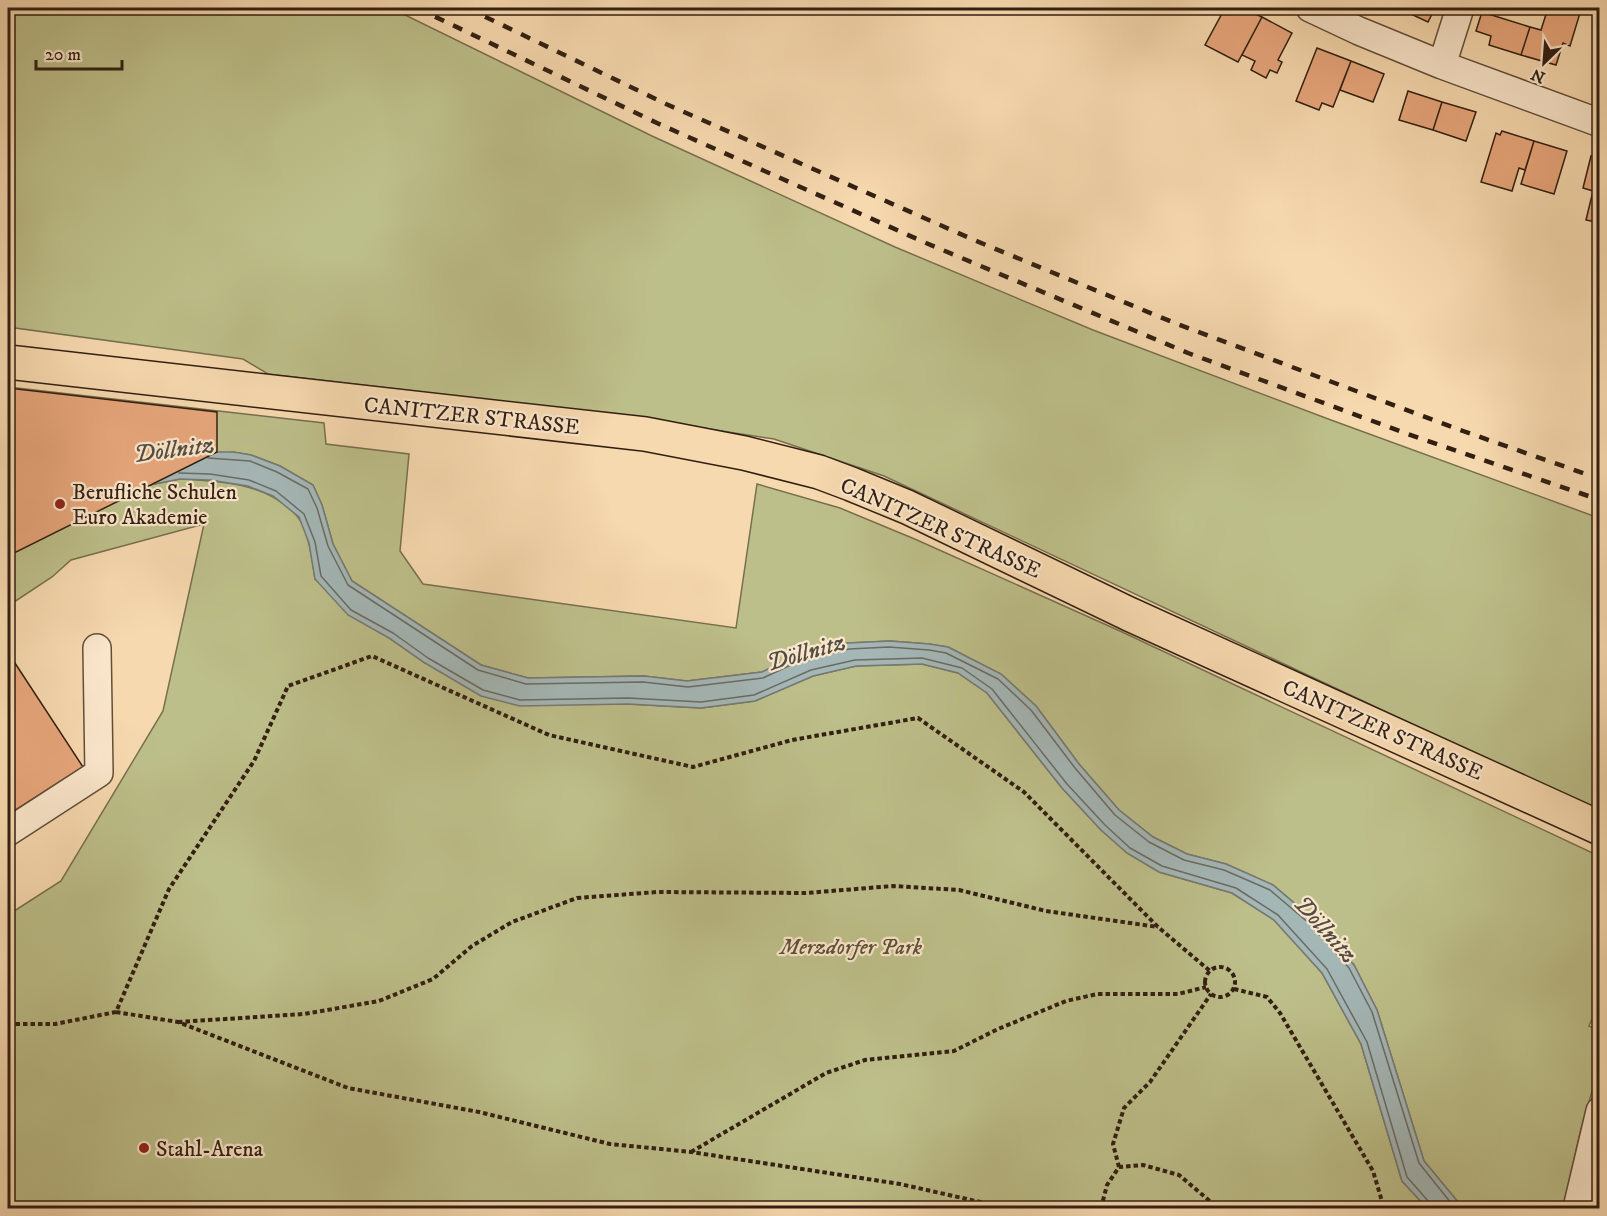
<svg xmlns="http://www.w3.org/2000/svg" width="1607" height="1216" font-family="'IM FELL DW Pica',serif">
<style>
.green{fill:#bdbf8a;stroke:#786f4e;stroke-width:1.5}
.water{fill:#a4b7b7;stroke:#767a75;stroke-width:1.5}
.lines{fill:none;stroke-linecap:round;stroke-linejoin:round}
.shore{stroke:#6b6b64;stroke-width:1.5}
.building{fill:#e7a67b;stroke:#321f12;stroke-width:1.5}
.minor-casing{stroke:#634e39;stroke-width:30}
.major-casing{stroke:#321f12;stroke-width:36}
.path{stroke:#321f12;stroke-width:4;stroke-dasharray:4.5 3;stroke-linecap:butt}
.minor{stroke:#fae6cb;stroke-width:27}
.major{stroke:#f7d9af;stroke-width:33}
.rail{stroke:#321f12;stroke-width:4.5;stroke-dasharray:10 10;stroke-linecap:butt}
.poi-dot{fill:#8f2418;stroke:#fae6cb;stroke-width:2}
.labels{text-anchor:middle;stroke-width:4.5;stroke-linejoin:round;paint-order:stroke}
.street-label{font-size:22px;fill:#321f12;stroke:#fae6cb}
.poi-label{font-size:22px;fill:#321f12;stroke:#fae6cb;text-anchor:start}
.park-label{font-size:22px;font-style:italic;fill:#5c4f36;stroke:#fae6cb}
.water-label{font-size:24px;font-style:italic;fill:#544d44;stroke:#fae6cb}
</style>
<rect width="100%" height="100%" fill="#f7d9af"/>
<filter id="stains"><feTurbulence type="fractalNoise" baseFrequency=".00333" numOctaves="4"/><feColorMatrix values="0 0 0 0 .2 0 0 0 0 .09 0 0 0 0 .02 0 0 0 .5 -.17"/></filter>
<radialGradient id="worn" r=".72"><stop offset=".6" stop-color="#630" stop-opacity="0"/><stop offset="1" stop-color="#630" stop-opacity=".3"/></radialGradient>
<path class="green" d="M8 8H391L652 136 895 247 1093 330 1331 420 1599 518V812L884 476 774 439 611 414 268 374 243 359 8 327Z
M8 387 324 423 326 444 409 454 400 551 423 584 736 628 757 484 840 508 917 540 1120 631 1599 856V1003L1589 1026 1599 1030V1068L1581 1129 1563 1208H1463L1424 1161 1377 1010 1354 965 1314 920 1273 885 1226 864 1187 854 1153 837 1119 810 1079 764 1036 706 1001 674 948 647 929 644 890 641 848 643 793 657 762 672 687 681 644 676 528 678 481 665 352 581 333 544 322 505 313 485 280 466 251 455 233 452 8 498Z
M180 479C221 481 268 483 297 516 309 530 312 561 315 579L389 638 425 663 580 703 628 704 701 708 755 701 813 676 856 666 922 664 958 673 987 693 1062 788 1101 830 1127 853 1159 872 1232 893 1274 920 1322 973 1361 1044 1402 1181 1427 1208H1146V1205L1143 1208H8V915L61 881 163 711 204 524 71 560 52 577 8 606V532L50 513 113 492Z"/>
<path class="water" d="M170 452H233L251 455 280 466 313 485 322 505 333 544 352 581 481 665 528 678 644 676 687 681 762 672 793 657 848 643 890 641 929 644 948 647 1001 674 1036 706 1079 764 1119 810 1153 837 1187 854 1226 864 1273 885 1314 920 1354 965 1377 1010 1424 1161 1463 1208H1427L1402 1181 1361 1044 1322 973 1274 920 1232 893 1159 872 1127 853 1101 830 1062 788 987 693 958 673 922 664 856 666 813 676 755 701 701 708 628 704 520 706 481 696 425 663 389 638 348 615 315 579 309 543 299 517 273 496 248 486 210 480 180 479 113 492 50 513 8 532V498L93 471Z"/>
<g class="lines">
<path class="shore" d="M208 458 250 461 277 472 308 489 317 508 328 546 348 585 478 670 526 684 643 682 688 687 763 678 795 663 849 649 889 647 929 650 946 653 998 679 1031 710 1075 768 1115 815 1149 842 1184 860 1224 870 1270 890 1310 924 1349 968 1372 1012 1419 1163 1455 1208
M179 473 210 474 249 480 276 491 304 514 315 542 321 576 351 610 393 633 428 658 483 690 520 700 628 698 701 702 754 695 811 670 855 660 922 658 962 668 992 689 1067 784 1105 825 1130 848 1162 866 1236 888 1278 915 1327 969 1367 1042 1407 1177 1429 1202 1431 1208"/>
</g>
<path class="building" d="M1225 8H1243L1262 17 1238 62 1205 45Z
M1398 8H1435L1428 22Z
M1548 8H1563L1580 13 1570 46 1563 43 1556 65 1521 55 1530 27 1541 30Z
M1482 12 1530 27 1521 55 1489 45 1491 36 1476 31Z
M1262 17 1292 33 1278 60 1282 62 1277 73 1270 70 1266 78 1251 70 1255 61 1242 55Z
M1317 48 1351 61 1333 107 1322 103 1319 110 1296 101Z
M1351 61 1384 74 1373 102 1340 90Z
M1408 91 1442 102 1433 130 1399 120Z
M1442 102 1476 112 1466 141 1433 130Z
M1502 131 1534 141 1525 170 1519 168 1512 191 1481 182 1496 133 1500 135Z
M1534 141 1567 151 1554 194 1521 184Z
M1591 156 1600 158V223L1586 220 1593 191 1583 188Z
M8 388 217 412V452L8 556Z
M11 657 83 767 8 815V660Z"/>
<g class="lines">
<defs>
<path id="minor" d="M1310 8 1359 31 1442 65 1600 123
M1442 65 1460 8
M8 832 99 773 97 648
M1577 1208 1600 1111"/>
<path id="major" d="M8 362 645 434 744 453 819 472 851 484 907 507 1129 614 1600 828"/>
</defs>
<use href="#minor" class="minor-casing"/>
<use href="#major" class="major-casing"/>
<path class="path" d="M1205 982a15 15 0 1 1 30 0a15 15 0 1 1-30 0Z
M1234 989 1267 997 1280 1013 1373 1171 1384 1208
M116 1012 178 1022 348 1088 479 1112 610 1144 691 1152 900 1184 1007 1208
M178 1022 304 1014 379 1001 433 979 472 946 512 922 577 898 657 892 806 893 893 886 959 890 1046 911 1158 927
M8 1024H55L116 1012 169 889 254 761 288 686 372 656 549 735 693 767 792 740 918 718 1024 792 1158 927 1210 971
M691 1152 826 1073 865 1060 954 1051 998 1029 1066 1001 1097 994H1178L1206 987
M1119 1167 1113 1144 1124 1108 1150 1082 1211 994
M1101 1208 1107 1185 1119 1167 1143 1165 1179 1175 1218 1208"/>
<use href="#minor" class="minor"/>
<use href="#major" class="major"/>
<path class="rail" d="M417 8 657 123 926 243 1188 353 1405 433 1600 500
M467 8 666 104 974 240 1177 324 1463 431 1600 479"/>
</g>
<g class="poi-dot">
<circle cx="60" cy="504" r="6"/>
<circle cx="144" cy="1148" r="6"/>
</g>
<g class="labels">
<g class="street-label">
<text transform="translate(472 415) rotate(6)" y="8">CANITZER STRASSE</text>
<text transform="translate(941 527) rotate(24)" y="8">CANITZER STRASSE</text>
<text transform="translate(1383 729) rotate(24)" y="8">CANITZER STRASSE</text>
</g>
<g class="poi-label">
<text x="72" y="499">Berufliche Schulen<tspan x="72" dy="25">Euro Akademie</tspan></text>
<text x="156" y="1156">Stahl-Arena</text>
</g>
<g class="park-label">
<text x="851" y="954">Merzdorfer Park</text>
</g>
<g class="water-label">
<text transform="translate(174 449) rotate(-7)" y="8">Döllnitz</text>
<text transform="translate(806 652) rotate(-16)" y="8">Döllnitz</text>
<text transform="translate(1326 929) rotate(48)" y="8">Döllnitz</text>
</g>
</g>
<rect width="1607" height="1216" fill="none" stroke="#f7d9af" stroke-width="30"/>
<rect x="9" y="9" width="1589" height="1198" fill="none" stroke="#321f12" stroke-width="3"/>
<rect x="15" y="15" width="1577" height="1186" fill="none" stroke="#321f12" stroke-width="1.5"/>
<g transform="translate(1544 63) rotate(205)" stroke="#fae6cb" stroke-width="4.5" paint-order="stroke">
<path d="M0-4.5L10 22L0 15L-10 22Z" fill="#321f12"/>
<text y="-9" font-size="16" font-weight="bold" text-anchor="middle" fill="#321f12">N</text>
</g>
<path d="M36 60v9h86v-9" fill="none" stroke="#321f12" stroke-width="3"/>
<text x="45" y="60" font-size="18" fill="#321f12" stroke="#fae6cb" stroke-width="4.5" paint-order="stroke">20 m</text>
<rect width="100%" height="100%" filter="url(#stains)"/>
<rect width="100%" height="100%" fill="url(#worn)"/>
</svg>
